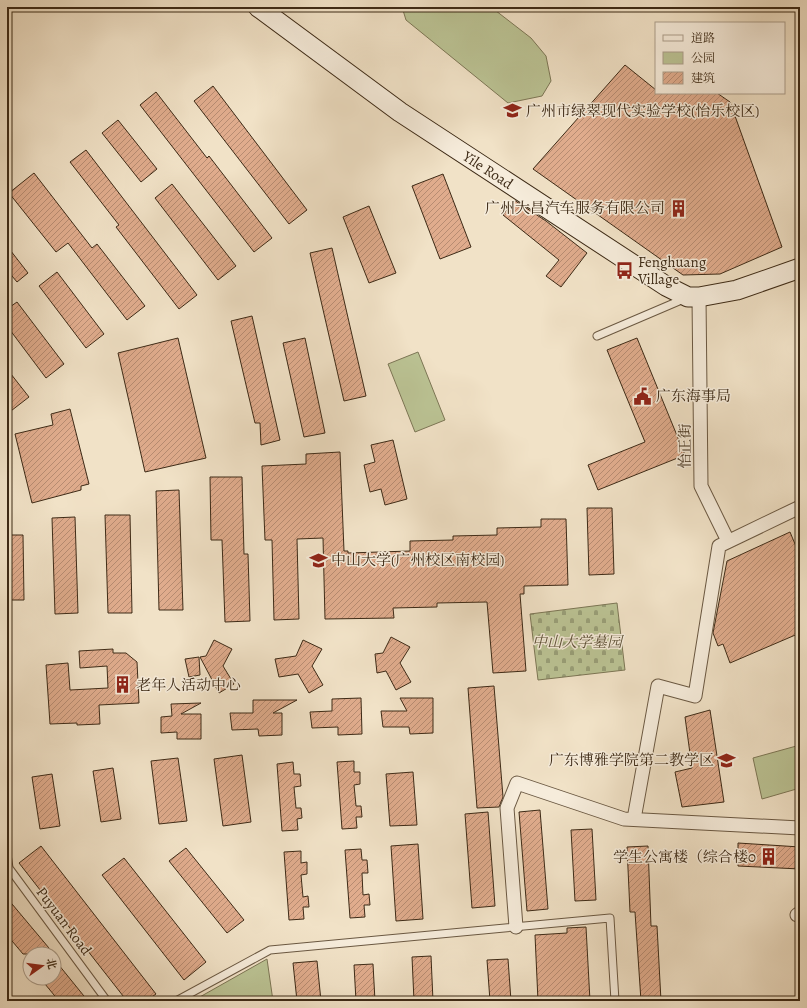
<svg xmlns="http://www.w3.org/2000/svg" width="807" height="1008" font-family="Alegreya,'Noto Serif SC',serif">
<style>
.cemetery{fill:url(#cemetery-stones);stroke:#7c7655}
.park{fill:#bbc394;stroke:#7c7655}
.building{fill:url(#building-hatch);stroke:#3d2a16}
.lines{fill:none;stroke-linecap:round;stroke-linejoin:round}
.lane-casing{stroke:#6a5842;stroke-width:9}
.street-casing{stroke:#6a5842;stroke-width:15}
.secondary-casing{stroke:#3d2a16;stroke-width:21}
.lane{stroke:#f6ecdb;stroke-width:7}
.street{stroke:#f6ecdb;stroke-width:13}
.secondary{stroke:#f6ecdb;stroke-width:19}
.labels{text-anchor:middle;stroke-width:3;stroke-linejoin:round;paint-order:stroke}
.poi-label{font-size:15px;fill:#3d2a16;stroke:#f6ecdb;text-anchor:start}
.street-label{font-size:15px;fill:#3d2a16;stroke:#f6ecdb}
.park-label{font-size:15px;font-style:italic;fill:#5c5036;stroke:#f6ecdb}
</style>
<defs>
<pattern id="cemetery-stones" width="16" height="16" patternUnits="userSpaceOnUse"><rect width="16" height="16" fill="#bbc394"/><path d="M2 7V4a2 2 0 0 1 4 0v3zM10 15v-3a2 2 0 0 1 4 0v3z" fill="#999f78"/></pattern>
<pattern id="building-hatch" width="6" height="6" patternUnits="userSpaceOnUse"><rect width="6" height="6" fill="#e0ac8d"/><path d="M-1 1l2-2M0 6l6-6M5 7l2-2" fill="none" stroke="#b78c72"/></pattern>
</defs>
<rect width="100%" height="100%" fill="#f1e2c7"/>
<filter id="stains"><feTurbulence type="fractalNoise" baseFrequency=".005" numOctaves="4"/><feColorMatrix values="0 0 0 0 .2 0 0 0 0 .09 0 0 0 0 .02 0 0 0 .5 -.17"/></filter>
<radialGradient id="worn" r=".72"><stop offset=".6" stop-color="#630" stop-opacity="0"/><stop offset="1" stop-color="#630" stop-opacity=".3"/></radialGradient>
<path class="cemetery" d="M617 603 625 670 538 680 530 614Z"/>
<path class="park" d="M402 7H491L531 38 546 56 551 81 542 96 508 103 406 20Z
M418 352 445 420 415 432 388 364Z
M800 745V788L762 799 753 758Z
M267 959 273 1001H201L198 998Z"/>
<path class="building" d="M625 65 656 90V93H717L730 102 782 247 720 274 683 275 533 169Z
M213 86 307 210 289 224 194 101Z
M156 92 207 158 209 156 272 238 254 252 140 105Z
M118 120 157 169 141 182 102 133Z
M86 150 197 295 179 309 116 227 119 225 70 162Z
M34 173 92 248 97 244 145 306 127 320 68 243 56 252 9 193Z
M443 174 471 247 440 259 412 186Z
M172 184 236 266 218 280 155 198Z
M514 200 546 221 587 253 561 287 546 276 559 260 503 215Z
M369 206 396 273 369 283 343 217Z
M7 246 28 273 17 282 7 270Z
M332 248 366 396 344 401 310 253Z
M57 272 104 334 86 348 39 286Z
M17 302 64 364 46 378 7 326V309Z
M252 316 280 440 261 445 260 423H255L231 321Z
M178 338 206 458 145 472 118 353Z
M305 338 325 433 304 437 283 343Z
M637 338 685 455 598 490 588 465 645 442 607 350Z
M7 369 29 397 7 414Z
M70 409 89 484 81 486V490L32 503 15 434 53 425 51 414Z
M393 440 407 499 385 505 381 489 370 492 364 465 375 462 371 445Z
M340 452 344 551H348V553L410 551V541L453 540V536L497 535V528L541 527V519H566L568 585 524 586V594H520L526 671 493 673 487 602 437 603V607L393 608 394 618 325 619 323 538 297 539 299 619 274 620 272 540H265L262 466 306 464V454Z
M210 477H242L244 554H248L250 621 225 622 222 540H211Z
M179 490 183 610H159L156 491Z
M587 508H612L614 574 589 575Z
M105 515H130L132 613H108Z
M75 517 78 613 55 614 52 518Z
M790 532 800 556V633L730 663 723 644 718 646 713 633 727 561Z
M7 535H23L24 600H7Z
M391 637 410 647 400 663 411 682 396 690 386 671 377 673 375 654 383 653Z
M214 640 232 649 223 666 234 684 219 693 200 657 206 656Z
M303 640 322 649 312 666 323 685 309 693 298 674 279 677 275 659 296 656Z
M113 649V653H126L137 662 139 703 99 705 100 724 77 725V723L50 724 46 665 68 663 70 690 108 688 107 666 80 668 79 651Z
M199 657 200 675 189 677 185 659Z
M494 686 503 797 499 807 477 808 468 688Z
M361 698 362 734 338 735V727L312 728 310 712 332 711V699Z
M400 698H433V733L410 734 409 727H383L381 711H407Z
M253 700H297L273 713H282V735L259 736 258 729 232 730 230 713H253Z
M201 703 181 714H201V739H177V732L161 733V717L172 716 171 704Z
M710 710 724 802 682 807 675 772 692 768 685 717Z
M242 755 251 822 223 826 214 759Z
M178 758 187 821 159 824 151 761Z
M354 761V772H360V784L354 785 356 806H361L362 817H356L357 828 342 829 337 762Z
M293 762 294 774H300L301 786 294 787 296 808H301L302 818 297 819 298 830 282 831 277 764Z
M113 768 121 819 101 822 93 771Z
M413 772 417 825 390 826 386 774Z
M52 774 60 826 40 829 32 777Z
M540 810 548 909 527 911 519 812Z
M488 812 495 906 472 908 465 814Z
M592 829 596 900 575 901 571 830Z
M738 843 800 847V869L738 866Z
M418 844 423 919 396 921 391 846Z
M41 846 156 994 146 1001H127L19 863Z
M648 846 651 926H657L661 1001H641L635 912H630L627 847Z
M186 848 244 920 227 933 169 861Z
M361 849 362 860H367L368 873H362L363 895 369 894 370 905H364L365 917 350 918 345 850Z
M301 851V863L307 862V874L301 875 303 897 308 896 309 907H303L304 919 289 920 284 852Z
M124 858 206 962 184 980 102 875Z
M7 898 54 954H23L7 935Z
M586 927 590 1001H538L535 935 567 933V928Z
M431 956 433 1001H414L412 957Z
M54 959 88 1001H59L40 978H54Z
M508 959 511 1001H490L487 960Z
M317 961 321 1001H297L293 963Z
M373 964 375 1001H356L354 965Z"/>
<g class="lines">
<defs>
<path id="lane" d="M597 336 686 298
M7 854 9 868 107 1001
M176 1001 270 950 610 918 615 1001"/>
<path id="street" d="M699 297 701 486 728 541
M634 819 658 686 695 696 719 546 800 507
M797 915 800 913
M516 927 507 808 517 783 624 819 800 828"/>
<path id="secondary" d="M258 7 400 112 666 286 688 297H699L737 290 800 268"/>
</defs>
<use href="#lane" class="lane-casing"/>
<use href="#street" class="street-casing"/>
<use href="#secondary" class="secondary-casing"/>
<use href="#lane" class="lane"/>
<use href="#street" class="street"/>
<use href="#secondary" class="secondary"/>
</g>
<defs>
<symbol id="school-bare" viewBox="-9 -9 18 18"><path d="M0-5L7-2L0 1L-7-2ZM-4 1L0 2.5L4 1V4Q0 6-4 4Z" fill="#8f2418" stroke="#f6ecdb" stroke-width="2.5" paint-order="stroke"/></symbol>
<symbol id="building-bare" viewBox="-9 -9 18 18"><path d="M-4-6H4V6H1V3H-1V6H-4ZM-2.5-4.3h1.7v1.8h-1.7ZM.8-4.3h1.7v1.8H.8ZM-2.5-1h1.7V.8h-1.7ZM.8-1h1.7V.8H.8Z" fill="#8f2418" stroke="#f6ecdb" stroke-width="2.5" paint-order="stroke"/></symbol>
<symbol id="bus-bare" viewBox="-9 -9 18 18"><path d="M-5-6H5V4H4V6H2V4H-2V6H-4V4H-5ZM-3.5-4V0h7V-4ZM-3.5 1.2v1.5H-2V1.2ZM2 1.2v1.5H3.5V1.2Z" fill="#8f2418" stroke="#f6ecdb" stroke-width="2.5" paint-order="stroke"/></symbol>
<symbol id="civic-bare" viewBox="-9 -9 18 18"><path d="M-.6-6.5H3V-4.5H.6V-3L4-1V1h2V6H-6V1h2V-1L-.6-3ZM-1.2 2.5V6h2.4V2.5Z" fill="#8f2418" stroke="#f6ecdb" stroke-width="2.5" paint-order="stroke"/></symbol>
<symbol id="university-bare" viewBox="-9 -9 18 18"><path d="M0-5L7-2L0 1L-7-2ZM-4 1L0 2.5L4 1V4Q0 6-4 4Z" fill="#8f2418" stroke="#f6ecdb" stroke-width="2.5" paint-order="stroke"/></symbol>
</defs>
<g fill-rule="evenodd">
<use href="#school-bare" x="500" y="98" width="25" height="25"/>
<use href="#building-bare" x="666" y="196" width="25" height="25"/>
<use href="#bus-bare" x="612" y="258" width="25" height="25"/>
<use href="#civic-bare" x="630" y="384" width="25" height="25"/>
<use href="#university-bare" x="306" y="548" width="25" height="25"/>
<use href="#building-bare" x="110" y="672" width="25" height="25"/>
<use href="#university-bare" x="714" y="748" width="25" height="25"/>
<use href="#building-bare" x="756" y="844" width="25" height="25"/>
</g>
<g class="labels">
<g class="poi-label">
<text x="526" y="116">广州市绿翠现代实验学校(怡乐校区)</text>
<text x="665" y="213" text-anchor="end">广州大昌汽车服务有限公司</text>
<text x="638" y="267">Fenghuang<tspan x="638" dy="17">Village</tspan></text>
<text x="656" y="401">广东海事局</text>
<text x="331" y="565">中山大学(广州校区南校园)</text>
<text x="136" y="690">老年人活动中心</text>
<text x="714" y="765" text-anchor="end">广东博雅学院第二教学区</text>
<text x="756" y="862" text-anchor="end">学生公寓楼（综合楼0</text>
</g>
<g class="street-label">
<text transform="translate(488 170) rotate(33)" y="5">Yile Road</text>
<text transform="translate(685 446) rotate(-90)" y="5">怡正街</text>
<text transform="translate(64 921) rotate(53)" y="5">Puyuan Road</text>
</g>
<g class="park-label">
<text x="577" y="647">中山大学墓园</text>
</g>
</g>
<rect width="807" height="1008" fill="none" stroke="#f1e2c7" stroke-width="24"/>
<rect x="8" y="8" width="791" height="992" fill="none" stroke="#3d2a16" stroke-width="2"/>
<rect x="12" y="12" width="783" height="984" fill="none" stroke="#3d2a16"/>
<rect x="655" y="22" width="130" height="72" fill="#f6ecdb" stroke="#ac9e8c"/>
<rect x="663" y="35" width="20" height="6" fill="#f6ecdb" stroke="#ac9e8c"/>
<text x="691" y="42" font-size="12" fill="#3d2a16">道路</text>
<rect x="663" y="52" width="20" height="12" fill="#bbc394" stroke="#ac9e8c"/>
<text x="691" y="62" font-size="12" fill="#3d2a16">公园</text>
<rect x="663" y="72" width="20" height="12" fill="url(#building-hatch)" stroke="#ac9e8c"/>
<text x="691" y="82" font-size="12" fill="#3d2a16">建筑</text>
<g transform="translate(42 966) rotate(76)"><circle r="19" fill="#f6ecdb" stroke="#ac9e8c"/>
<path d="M0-3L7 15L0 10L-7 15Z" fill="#8f2418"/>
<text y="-6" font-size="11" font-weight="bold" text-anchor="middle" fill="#3d2a16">北</text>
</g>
<rect width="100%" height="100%" filter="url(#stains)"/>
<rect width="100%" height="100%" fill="url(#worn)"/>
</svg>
